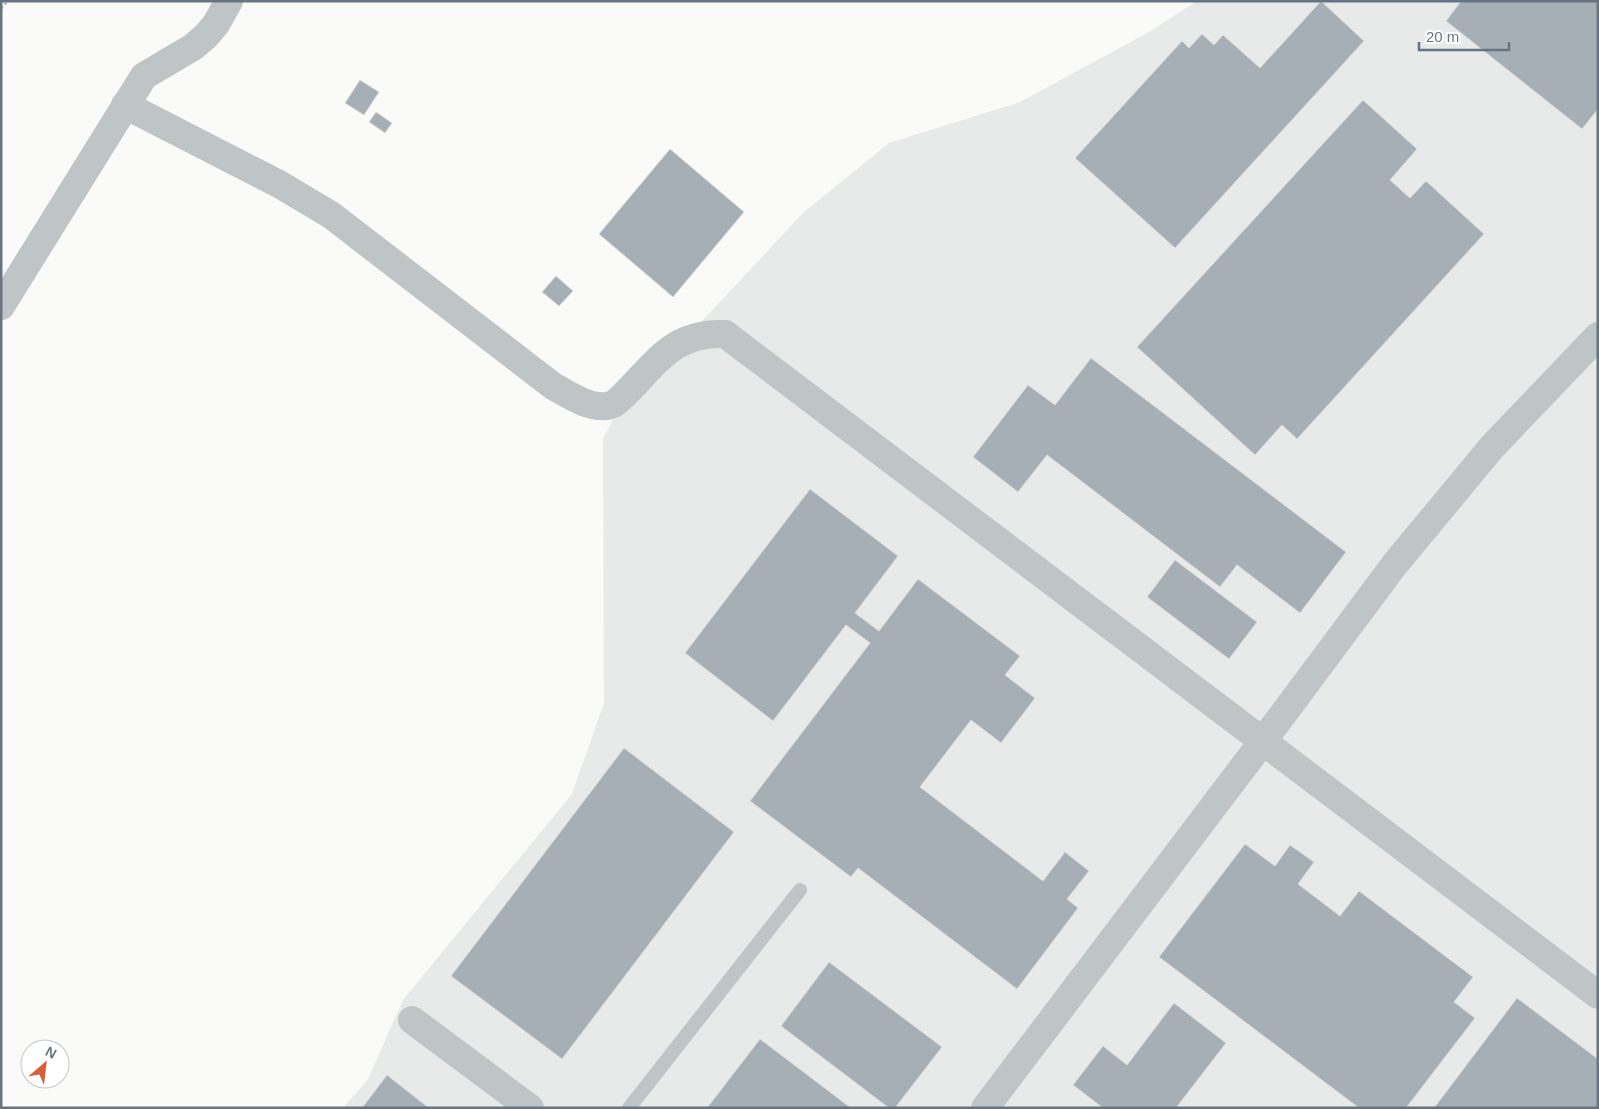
<svg xmlns="http://www.w3.org/2000/svg" width="1599" height="1109" font-family="Arial,sans-serif">
<style>
.built{fill:#e8e9e9}
.building{fill:#a6afb5;stroke:#dcdcda}
.lines{fill:none;stroke-linecap:round;stroke-linejoin:round}
.path{stroke:#babdc0;stroke-width:3;stroke-dasharray:2.5 2.5;stroke-linecap:butt}
.service{stroke:#bfc4c7;stroke-width:14}
.minor{stroke:#bfc4c7;stroke-width:28}
.tertiary{stroke:#bfc4c7;stroke-width:28}
</style>
<rect width="100%" height="100%" fill="#fafaf8"/>
<path class="built" d="M1197 1H1598V1108H343L368 1079 403 1000 572 794 604 703 603 439 617 412 803 213 889 143 1020 102 1149 32Z"/>
<path class="building" d="M1321 1 1364 41 1175 248 1075 158 1182 41 1189 48 1202 34 1214 45 1223 35 1260 68Z
M1461 1H1598V109L1582 129 1446 21Z
M360 80 379 92 364 115 345 103Z
M1363 100 1417 149 1390 180 1410 198 1426 181 1484 234 1297 439 1282 425 1255 455 1137 347Z
M376 112 392 123 385 133 369 122Z
M670 149 744 212 673 297 599 234Z
M556 276 573 291 559 306 542 292Z
M1091 358 1346 552 1300 613 1237 565 1220 587 1047 455 1018 492 973 457 1028 385 1055 405Z
M810 489 898 556 855 613 879 631 918 579 1020 656 1005 675 1035 698 1001 743 971 720 920 787 1043 881 1065 852 1089 871 1067 899 1078 908 1017 989 858 868 851 877 750 801 870 643 846 625 773 721 685 653Z
M1175 560 1257 622 1229 659 1147 597Z
M624 748 734 832 562 1059 451 976Z
M1245 844 1275 866 1290 845 1314 862 1298 884 1340 916 1359 891 1473 977 1454 1002 1475 1018 1406 1108H1359L1159 957Z
M829 962 942 1047 895 1108H889L781 1026Z
M1517 998 1598 1059V1108H1434Z
M1174 1003 1226 1043 1176 1108H1103L1073 1085 1103 1046 1127 1065Z
M760 1039 851 1108H707Z
M387 1075 429 1108H362Z"/>
<g class="lines">
<path class="path" d="M1 8 8 1"/>
<path class="service" d="M629 1108 800 890"/>
<path class="minor" d="M125 105 279 184 331 215 553 386C569 395 588 408 607 406 615 405 623 396 629 390 659 359 676 332 725 334
M1 306 144 76 193 47 206 36 216 24 229 1"/>
<path class="tertiary" d="M725 334 1598 995
M412 1020 530 1108
M985 1108 1263 741 1395 564 1492 447 1598 336"/>
</g>
<rect width="1599" height="1109" fill="none" stroke="#667581" stroke-width="5"/>
<g transform="translate(45 1064) rotate(28)"><circle r="24" fill="#ffffff" stroke="#c2c8cd"/>
<path d="M0-4L9 19L0 12L-9 19Z" fill="#d7603b"/>
<text y="-8" font-size="14" font-weight="bold" text-anchor="middle" fill="#667581">N</text>
</g>
<path d="M1419 42v8h90v-8" fill="none" stroke="#667581" stroke-width="2.5"/>
<text x="1426" y="42" font-size="15" fill="#667581" stroke="#ffffff" stroke-width="4" paint-order="stroke">20 m</text>
</svg>
